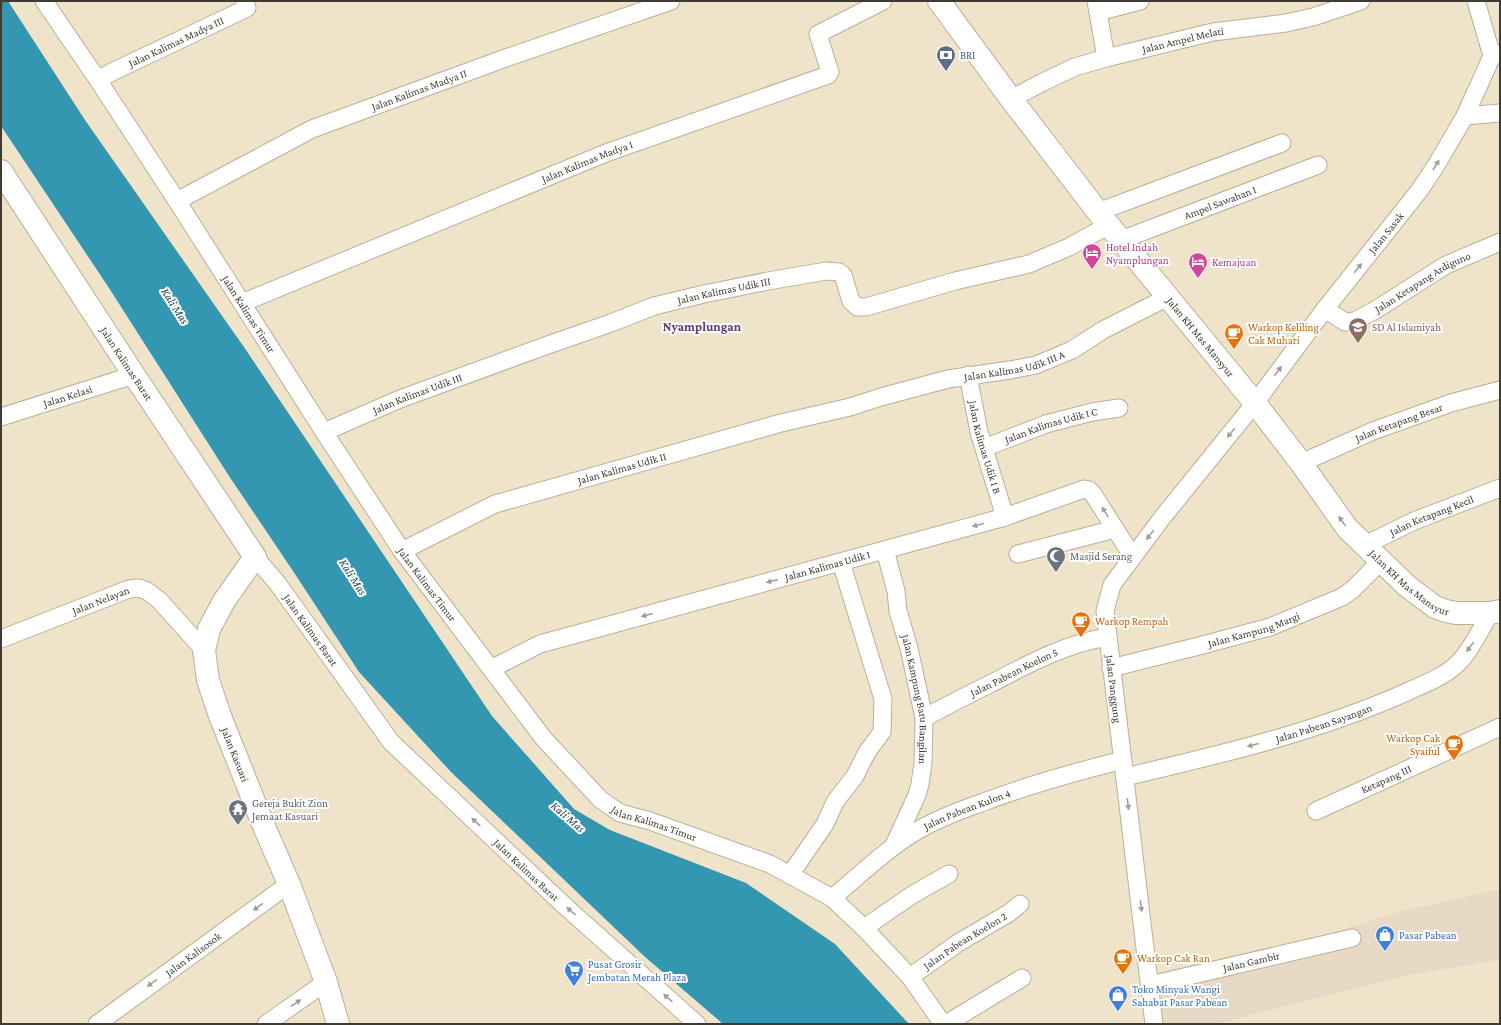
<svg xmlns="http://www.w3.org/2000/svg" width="1501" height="1025" font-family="'Crimson Pro',serif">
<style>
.commercial{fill:#e8d8c6}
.water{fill:#3497b1}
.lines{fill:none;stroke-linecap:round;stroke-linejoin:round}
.street-casing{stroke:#baaf96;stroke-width:19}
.secondary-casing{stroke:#baaf96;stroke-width:24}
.street{stroke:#fff;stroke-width:17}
.secondary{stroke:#fff;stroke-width:22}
.oneway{fill:#9f9d98}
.labels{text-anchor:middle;stroke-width:4;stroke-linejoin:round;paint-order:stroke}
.street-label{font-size:11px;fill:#3f3b30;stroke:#fff}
.service-label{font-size:11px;fill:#4e5e75;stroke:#fff;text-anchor:start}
.hotel-label{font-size:11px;fill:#b23c85;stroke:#fff;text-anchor:start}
.food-label{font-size:11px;fill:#c56008;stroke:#fff;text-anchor:start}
.education-label{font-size:11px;fill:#785e54;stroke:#fff;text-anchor:start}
.worship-label{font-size:11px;fill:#5b616d;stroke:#fff;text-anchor:start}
.shop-label{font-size:11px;fill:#366cbe;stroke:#fff;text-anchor:start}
.water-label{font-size:12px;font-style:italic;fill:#1d4753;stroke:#fff}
.quarter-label{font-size:13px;font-weight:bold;fill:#613b74;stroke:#fff}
</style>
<rect width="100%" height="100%" fill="#efe4ca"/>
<path class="commercial" d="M1500 889V960L1409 975 1216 1024H1163L1157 988 1402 911Z"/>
<path class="water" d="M1 1H8L85 120 246 350 492 716 574 809 610 830 746 883 835 944 909 1024H723L644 956 451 772 359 672 295 574 229 476 109 288 1 126Z"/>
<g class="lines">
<defs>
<g id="street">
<path id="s1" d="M44 1 98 80 177 201 324 432 402 551 544 739 601 800 620 813 650 821 770 864 832 898 864 928 910 977 943 1024"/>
<path d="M1096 1 1106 58"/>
<path d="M1476 1 1492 56"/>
<path d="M1098 12 1140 1"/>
<path id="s2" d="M98 80 112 72 247 8 245 1"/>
<path id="s3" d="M1011 99 1043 82 1075 67 1106 58 1213 32 1286 23 1313 17 1361 1"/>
<path d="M1465 116 1500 113"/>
<path id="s4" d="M177 201 312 129 503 59 671 1"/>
<path d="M1098 212 1282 143"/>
<path id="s5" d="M1121 240 1318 165"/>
<path id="s6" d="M242 303 606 153 828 75 830 72 818 34 883 1"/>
<path id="s7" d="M1325 309 1345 322 1355 321 1377 309 1446 265 1500 242"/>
<path id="s8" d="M968 375 979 432 1005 517"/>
<path id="s9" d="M1 417 134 375"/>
<path id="s10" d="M324 432 400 399 545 346 611 323 654 306 704 294 768 281 826 271 839 272 843 275 851 301 857 307H866L955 281 1029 264 1069 247 1109 225"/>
<path id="s11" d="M984 448 1046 424 1092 412 1119 408"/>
<path id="s12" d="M1301 463 1373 431 1451 403 1500 390"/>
<path id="s13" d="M1365 545 1414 521 1500 488"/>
<path id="s14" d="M885 550 896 591 898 611 909 648 924 718 923 763 920 784 917 795 894 845"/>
<path id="s15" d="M402 551 495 504 781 423 850 407 881 397 948 379 1010 370 1036 365 1072 350 1103 330 1168 297"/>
<path d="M1018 554 1115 529"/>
<path id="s16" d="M255 557 278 584 391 742 567 908 697 1024"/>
<path id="s17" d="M1 639 129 589 139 588 147 591 159 600 204 650"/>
<path id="s18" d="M1111 668 1199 646 1270 627 1342 597 1352 590 1381 561"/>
<path id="s19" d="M491 669 540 644 1005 517 1084 489 1089 490 1093 494 1133 557"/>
<path id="s20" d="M924 718C946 706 969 694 992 683 1028 664 1067 643 1108 637"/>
<path id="s21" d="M1125 777C1219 755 1321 731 1409 691 1427 683 1448 675 1461 660 1473 646 1481 629 1490 613"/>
<path id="s22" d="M1316 811 1500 727"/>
<path d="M790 875 825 824 835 802 855 776 867 752 882 732 883 699 841 562"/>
<path id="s23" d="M832 898C858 877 886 849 915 832 935 820 958 811 981 803 1028 785 1075 772 1123 760"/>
<path d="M864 928 912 895 949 874"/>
<path id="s24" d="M910 977 958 943 1009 913 1020 904"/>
<path id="s25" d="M1150 985 1352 938"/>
<path id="s26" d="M97 1024 289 884"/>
<path d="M266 1024 326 982"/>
<path d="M946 1024 1022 978"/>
<path id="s27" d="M1154 1024 1105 611 1112 585 1162 518 1255 403 1325 309 1419 191 1435 167 1465 116 1492 56 1500 54"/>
</g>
<g id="secondary">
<path id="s28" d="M939 1 1011 99 1098 212 1255 403 1301 463 1347 528 1407 586 1435 607 1446 611 1456 613H1490L1500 611"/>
<path id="s29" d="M1 171 134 375 255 557 224 601 209 629 204 650 208 680 220 716 263 824 289 884 326 982 338 1024"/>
</g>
</defs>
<use href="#street" class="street-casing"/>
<use href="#secondary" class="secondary-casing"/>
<use href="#street" class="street"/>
<use href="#secondary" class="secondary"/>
</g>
<defs><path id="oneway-solid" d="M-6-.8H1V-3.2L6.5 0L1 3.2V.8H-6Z"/></defs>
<g class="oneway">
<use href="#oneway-solid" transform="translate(1436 165) rotate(-58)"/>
<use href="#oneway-solid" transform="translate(1358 268) rotate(-51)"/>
<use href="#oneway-solid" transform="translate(1278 371) rotate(-53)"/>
<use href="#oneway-solid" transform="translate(1231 433) rotate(129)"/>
<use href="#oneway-solid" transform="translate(1105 512) rotate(-122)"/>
<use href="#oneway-solid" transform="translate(1342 521) rotate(-125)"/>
<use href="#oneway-solid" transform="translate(978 525) rotate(165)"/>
<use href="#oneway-solid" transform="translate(1150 535) rotate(127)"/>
<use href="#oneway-solid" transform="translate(772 581) rotate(165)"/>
<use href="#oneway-solid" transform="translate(647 615) rotate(165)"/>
<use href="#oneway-solid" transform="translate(1470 647) rotate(126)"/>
<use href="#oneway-solid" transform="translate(1253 745) rotate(165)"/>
<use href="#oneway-solid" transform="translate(1128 804) rotate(83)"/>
<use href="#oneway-solid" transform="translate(476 822) rotate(-137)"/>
<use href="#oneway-solid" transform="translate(1141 906) rotate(83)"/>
<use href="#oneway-solid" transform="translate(258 907) rotate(144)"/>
<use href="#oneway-solid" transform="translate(571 911) rotate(-138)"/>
<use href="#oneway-solid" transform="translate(152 983) rotate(144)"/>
<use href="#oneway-solid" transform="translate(668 998) rotate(-138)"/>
<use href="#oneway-solid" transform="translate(296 1003) rotate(-35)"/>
</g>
<defs>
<symbol id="bank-pin" viewBox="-11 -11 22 30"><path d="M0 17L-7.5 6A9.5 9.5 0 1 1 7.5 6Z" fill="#5c6f8a" stroke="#fff"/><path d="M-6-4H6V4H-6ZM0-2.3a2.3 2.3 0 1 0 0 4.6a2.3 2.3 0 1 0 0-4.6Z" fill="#fff"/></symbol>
<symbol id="hotel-pin" viewBox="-11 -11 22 30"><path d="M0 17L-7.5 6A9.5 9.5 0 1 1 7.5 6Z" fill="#d1479c" stroke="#fff"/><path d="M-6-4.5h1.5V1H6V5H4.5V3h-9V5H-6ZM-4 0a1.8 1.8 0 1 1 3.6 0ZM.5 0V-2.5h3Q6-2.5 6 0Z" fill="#fff"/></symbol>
<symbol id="school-pin" viewBox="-11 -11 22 30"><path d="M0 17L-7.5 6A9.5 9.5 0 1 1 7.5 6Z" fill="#8d6e63" stroke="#fff"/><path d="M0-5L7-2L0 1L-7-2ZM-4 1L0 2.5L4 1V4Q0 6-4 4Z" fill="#fff"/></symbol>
<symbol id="cafe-pin" viewBox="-11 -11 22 30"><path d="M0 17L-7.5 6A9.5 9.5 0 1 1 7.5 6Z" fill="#e8710a" stroke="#fff"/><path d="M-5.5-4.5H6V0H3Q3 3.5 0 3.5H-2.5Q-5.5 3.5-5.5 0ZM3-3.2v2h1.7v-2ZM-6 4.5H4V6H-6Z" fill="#fff"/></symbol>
<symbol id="mosque-pin" viewBox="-11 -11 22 30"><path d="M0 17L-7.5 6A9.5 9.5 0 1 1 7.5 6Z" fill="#6b7280" stroke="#fff"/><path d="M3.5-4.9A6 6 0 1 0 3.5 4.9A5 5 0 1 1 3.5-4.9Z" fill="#fff"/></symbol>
<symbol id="temple-pin" viewBox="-11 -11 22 30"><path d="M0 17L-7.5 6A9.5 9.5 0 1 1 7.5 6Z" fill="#6b7280" stroke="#fff"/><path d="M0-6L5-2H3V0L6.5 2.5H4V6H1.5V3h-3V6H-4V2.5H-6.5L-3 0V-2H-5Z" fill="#fff"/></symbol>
<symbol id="shop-pin" viewBox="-11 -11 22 30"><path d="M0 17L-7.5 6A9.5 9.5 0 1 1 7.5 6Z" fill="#3f7fe0" stroke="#fff"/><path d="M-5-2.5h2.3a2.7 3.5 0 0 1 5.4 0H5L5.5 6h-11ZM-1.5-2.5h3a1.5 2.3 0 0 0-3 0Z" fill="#fff"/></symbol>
<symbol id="supermarket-pin" viewBox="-11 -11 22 30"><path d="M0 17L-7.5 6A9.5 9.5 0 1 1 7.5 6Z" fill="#3f7fe0" stroke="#fff"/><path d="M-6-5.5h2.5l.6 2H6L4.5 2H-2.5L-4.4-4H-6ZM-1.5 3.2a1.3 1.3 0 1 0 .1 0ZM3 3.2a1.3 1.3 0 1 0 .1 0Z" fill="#fff"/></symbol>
</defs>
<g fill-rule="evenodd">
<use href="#bank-pin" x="935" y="44" width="22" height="30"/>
<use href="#hotel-pin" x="1081" y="242" width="22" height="30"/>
<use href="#hotel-pin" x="1187" y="251" width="22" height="30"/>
<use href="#school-pin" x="1347" y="316" width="22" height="30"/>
<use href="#cafe-pin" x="1223" y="322" width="22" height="30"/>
<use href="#mosque-pin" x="1045" y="545" width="22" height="30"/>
<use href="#cafe-pin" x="1070" y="610" width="22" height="30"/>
<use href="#cafe-pin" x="1443" y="733" width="22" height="30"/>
<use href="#temple-pin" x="227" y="798" width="22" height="30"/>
<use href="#shop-pin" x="1374" y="924" width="22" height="30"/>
<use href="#cafe-pin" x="1112" y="947" width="22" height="30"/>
<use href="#supermarket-pin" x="563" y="959" width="22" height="30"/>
<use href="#shop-pin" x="1107" y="984" width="22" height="30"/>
</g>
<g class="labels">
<g class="street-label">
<text dy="4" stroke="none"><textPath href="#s3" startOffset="183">Jalan Ampel Melati</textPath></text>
<text dy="4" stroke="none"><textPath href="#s2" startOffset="87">Jalan Kalimas Madya III</textPath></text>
<text dy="4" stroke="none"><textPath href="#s4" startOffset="267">Jalan Kalimas Madya II</textPath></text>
<text dy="4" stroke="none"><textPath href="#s6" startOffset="373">Jalan Kalimas Madya I</textPath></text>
<text dy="4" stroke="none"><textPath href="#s5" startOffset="106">Ampel Sawahan I</textPath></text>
<text dy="4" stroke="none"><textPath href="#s27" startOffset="889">Jalan Sasak</textPath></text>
<text dy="4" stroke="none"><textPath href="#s7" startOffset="112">Jalan Ketapang Ardiguno</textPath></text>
<text dy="4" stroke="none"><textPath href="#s10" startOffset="425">Jalan Kalimas Udik III</textPath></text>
<text dy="4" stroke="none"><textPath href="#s1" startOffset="374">Jalan Kalimas Timur</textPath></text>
<text dy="4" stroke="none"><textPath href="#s28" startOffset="426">Jalan KH Mas Mansyur</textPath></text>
<text dy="4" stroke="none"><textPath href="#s29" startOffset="230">Jalan Kalimas Barat</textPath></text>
<text dy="4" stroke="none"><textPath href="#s15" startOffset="642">Jalan Kalimas Udik III A</textPath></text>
<text dy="4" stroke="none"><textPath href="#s10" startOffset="101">Jalan Kalimas Udik III</textPath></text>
<text dy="4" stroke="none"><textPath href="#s9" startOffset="70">Jalan Kelasi</textPath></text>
<text dy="4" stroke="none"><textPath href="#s12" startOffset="106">Jalan Ketapang Besar</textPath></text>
<text dy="4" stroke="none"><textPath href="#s11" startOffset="71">Jalan Kalimas Udik I C</textPath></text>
<text dy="4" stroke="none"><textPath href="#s8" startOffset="74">Jalan Kalimas Udik I B</textPath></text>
<text dy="4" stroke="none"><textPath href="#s15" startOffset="236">Jalan Kalimas Udik II</textPath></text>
<text dy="4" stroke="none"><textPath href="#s13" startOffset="73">Jalan Ketapang Kecil</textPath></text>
<text dy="4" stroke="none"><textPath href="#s19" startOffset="353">Jalan Kalimas Udik I</textPath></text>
<text dy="4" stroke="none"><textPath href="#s28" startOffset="750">Jalan KH Mas Mansyur</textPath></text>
<text dy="4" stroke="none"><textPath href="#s1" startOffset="698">Jalan Kalimas Timur</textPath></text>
<text dy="4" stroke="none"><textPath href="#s17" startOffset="107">Jalan Nelayan</textPath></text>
<text dy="4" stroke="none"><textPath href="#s18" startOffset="148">Jalan Kampung Margi</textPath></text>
<text dy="4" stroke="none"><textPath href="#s16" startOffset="92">Jalan Kalimas Barat</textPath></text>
<text dy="4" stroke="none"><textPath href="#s20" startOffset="101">Jalan Pabean Koelon 5</textPath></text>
<text transform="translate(1114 689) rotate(83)" y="4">Jalan Panggung</text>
<text dy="4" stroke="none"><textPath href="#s14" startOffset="153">Jalan Kampung Baru Bangilan</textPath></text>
<text dy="4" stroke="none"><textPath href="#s21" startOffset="206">Jalan Pabean Sayangan</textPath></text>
<text dy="4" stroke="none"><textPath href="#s29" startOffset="679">Jalan Kasuari</textPath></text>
<text dy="4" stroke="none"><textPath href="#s22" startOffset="77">Ketapang III</textPath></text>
<text dy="4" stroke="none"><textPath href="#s23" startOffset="163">Jalan Pabean Kulon 4</textPath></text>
<text dy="4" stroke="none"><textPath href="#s1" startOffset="1034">Jalan Kalimas Timur</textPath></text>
<text dy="4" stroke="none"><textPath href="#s16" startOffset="416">Jalan Kalimas Barat</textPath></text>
<text dy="4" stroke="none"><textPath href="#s24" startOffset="66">Jalan Pabean Koelon 2</textPath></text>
<text dy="4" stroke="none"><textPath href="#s26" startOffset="119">Jalan Kalisosok</textPath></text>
<text dy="4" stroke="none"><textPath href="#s25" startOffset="104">Jalan Gambir</textPath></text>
</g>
<g class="service-label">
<text x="960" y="59">BRI</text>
</g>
<g class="hotel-label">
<text x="1106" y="251">Hotel Indah<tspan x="1106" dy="13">Nyamplungan</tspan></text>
<text x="1212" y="266">Kemajuan</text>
</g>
<g class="food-label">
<text x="1248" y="331">Warkop Keliling<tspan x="1248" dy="13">Cak Muhari</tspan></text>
<text x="1095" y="625">Warkop Rempah</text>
<text x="1440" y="742" text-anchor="end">Warkop Cak<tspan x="1440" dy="13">Syaiful</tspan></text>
<text x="1137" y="962">Warkop Cak Ran</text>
</g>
<g class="education-label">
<text x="1372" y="331">SD Al Islamiyah</text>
</g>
<g class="worship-label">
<text x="1070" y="560">Masjid Serang</text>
<text x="252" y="807">Gereja Bukit Zion<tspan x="252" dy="13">Jemaat Kasuari</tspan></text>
</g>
<g class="shop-label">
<text x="1399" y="939">Pasar Pabean</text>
<text x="588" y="968">Pusat Grosir<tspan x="588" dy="13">Jembatan Merah Plaza</tspan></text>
<text x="1132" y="993">Toko Minyak Wangi<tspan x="1132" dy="13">Sahabat Pasar Pabean</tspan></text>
</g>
<g class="water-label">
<text transform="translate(175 306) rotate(57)" y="4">Kali Mas</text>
<text transform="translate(353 577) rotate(57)" y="4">Kali Mas</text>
<text transform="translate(568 817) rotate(41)" y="4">Kali Mas</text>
</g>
<g class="quarter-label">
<text x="702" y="331">Nyamplungan</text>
</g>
</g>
<rect width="1501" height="1025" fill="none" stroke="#3f3b30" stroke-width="4"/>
</svg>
